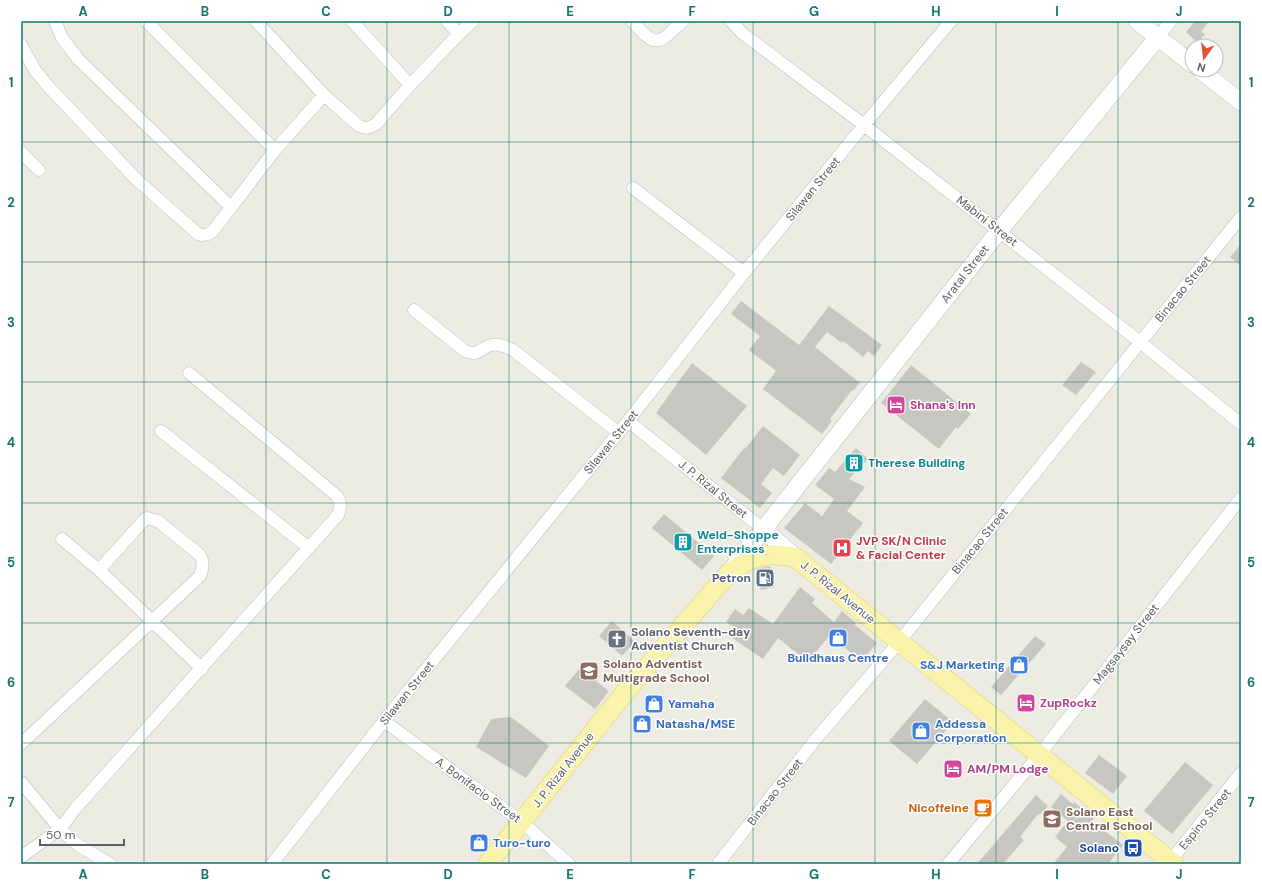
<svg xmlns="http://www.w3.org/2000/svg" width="1262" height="885" font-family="'DM Sans',sans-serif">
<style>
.building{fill:#c8c6c0}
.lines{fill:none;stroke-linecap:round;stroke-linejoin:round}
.street-casing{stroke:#b8babf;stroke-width:13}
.secondary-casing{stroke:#b7b9be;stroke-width:18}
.primary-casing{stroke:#e7cc62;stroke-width:20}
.street{stroke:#fff;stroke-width:12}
.secondary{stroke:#fff;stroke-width:17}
.primary{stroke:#f9f3ac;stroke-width:19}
.grid{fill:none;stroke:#0f766e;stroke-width:1;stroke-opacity:0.55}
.labels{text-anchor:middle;stroke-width:3;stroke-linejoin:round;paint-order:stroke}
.street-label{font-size:12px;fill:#5b5e63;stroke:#fff}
.hotel-label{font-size:12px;font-weight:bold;fill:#b23c85;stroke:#fff;text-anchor:start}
.culture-label{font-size:12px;font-weight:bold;fill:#0d838f;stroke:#fff;text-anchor:start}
.health-label{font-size:12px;font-weight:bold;fill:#be3a42;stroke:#fff;text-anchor:start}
.service-label{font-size:12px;font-weight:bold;fill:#4e5e75;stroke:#fff;text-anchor:end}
.worship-label{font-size:12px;font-weight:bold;fill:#5b616d;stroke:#fff;text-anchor:start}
.shop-label{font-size:12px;font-weight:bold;fill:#366cbe;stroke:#fff;text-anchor:start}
.education-label{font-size:12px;font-weight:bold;fill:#785e54;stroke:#fff;text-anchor:start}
.food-label{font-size:12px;font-weight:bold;fill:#c56008;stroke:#fff;text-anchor:end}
.transit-label{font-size:12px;font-weight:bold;fill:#164399;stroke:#fff;text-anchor:end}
.neatline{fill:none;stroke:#0f766e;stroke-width:1.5}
.grid-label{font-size:13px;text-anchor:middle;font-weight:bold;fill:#0f766e}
</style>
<rect width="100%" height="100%" fill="#edece3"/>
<path class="building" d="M1195 21H1209L1201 32 1205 34 1198 43 1186 32Z
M1241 244V266L1230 257Z
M741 301 799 345 829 306 882 345 874 356 868 351 863 357 843 341 842 343 827 332 815 347 860 383 853 391 852 390 830 419 832 421 822 434 763 389 776 371 749 350 760 336 731 314Z
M1081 362 1096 372 1076 395 1062 385Z
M692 363 747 406 706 455 656 413Z
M911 365 971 414 958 429 956 427 939 449 881 403Z
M763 426 800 455 784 476 773 468 761 484 772 493 760 508 721 478 744 448 745 449Z
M856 448 868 459 849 479 865 487 847 511 863 523 831 564 784 528 805 503 822 516 834 499 815 485 829 468 835 472Z
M664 514 714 556 702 570 652 528Z
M770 566 774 587 761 590 756 569Z
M800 587 815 599 812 603 834 622 842 611 856 623 855 625 877 643 862 661 829 636 808 662 778 638 763 659 728 635 734 627 726 622 735 609 743 615 749 608 773 624Z
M612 621 635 642 622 656 599 636Z
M1035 636 1046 644 1001 695 991 687Z
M580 668 609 691 595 709 565 686Z
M925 699 953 722 917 764 889 741Z
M511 717 549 746 526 778 476 747 491 719Z
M1099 755 1127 776 1113 794 1085 773Z
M1185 762 1213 785 1172 834 1144 811Z
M1061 794 1073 804 1074 802 1094 818 1092 821 1123 845 1108 864H1053L1067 847 1055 837 1068 821 1051 807Z
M1036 795 1048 806 1039 815 1038 814 1020 837 1024 840 1003 864H977Z"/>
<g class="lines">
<defs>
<path id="street" d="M55 21 62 38 78 59 231 207
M146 21 275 150
M256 21 324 95 359 126C366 129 370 128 376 124L410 85 352 21
M447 21 459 34 473 21
M632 21C657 49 657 45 683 21
M731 21 742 33 864 125 1140 342 1241 424
M1158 37 1171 21
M21 45 35 70 47 85 137 180 198 234C204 236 208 235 213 231L275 150 324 95
M410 85 459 34
M21 152 39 170
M633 188 744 273
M414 310 465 351C480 357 479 348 491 345 499 343 506 347 513 350L619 433
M628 421 763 529
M161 431 309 548
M62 539 99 570 202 669
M384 721 522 822 569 864
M21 744 200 576C203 568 204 562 200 555L158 521 147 518 144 520 99 570
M21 782 60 829 78 845 110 864
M21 857 60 829 75 809 338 515C341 508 341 502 337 496L189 373
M272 864 391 712 628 421 744 273 864 125 951 21
M718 864 815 740 899 642 1241 217
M948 864 1039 755 1241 498
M1168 864 1241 773"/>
<path id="secondary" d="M1137 21 1192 64
M1200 70 1241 102
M763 529 796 558
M732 569 999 231 1158 37"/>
<path id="primary" d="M488 864 626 691 728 574C750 556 767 551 796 558L1174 864"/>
</defs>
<use href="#street" class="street-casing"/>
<use href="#secondary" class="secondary-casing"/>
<use href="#primary" class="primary-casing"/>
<use href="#street" class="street"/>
<use href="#secondary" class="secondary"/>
<use href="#primary" class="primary"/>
</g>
<path class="grid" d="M144 21V864M266 21V864M387 21V864M509 21V864M631 21V864M753 21V864M875 21V864M996 21V864M1118 21V864M21 142H1241M21 262H1241M21 382H1241M21 503H1241M21 623H1241M21 743H1241"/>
<defs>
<symbol id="hotel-square" viewBox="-11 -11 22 22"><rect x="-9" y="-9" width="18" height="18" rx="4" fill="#d1479c" stroke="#fff"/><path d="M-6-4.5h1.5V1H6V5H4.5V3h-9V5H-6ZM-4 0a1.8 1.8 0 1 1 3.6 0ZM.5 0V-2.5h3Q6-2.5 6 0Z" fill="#fff"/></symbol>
<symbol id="building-square" viewBox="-11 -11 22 22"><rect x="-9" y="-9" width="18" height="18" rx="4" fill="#0f9aa8" stroke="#fff"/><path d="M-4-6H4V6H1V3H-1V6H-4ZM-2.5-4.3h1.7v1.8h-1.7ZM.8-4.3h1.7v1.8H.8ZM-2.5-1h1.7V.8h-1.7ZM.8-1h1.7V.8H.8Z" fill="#fff"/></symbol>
<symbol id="hospital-square" viewBox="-11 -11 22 22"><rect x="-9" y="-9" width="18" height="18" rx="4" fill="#e0444e" stroke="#fff"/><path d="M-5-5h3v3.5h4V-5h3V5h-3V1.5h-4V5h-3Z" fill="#fff"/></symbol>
<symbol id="fuel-square" viewBox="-11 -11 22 22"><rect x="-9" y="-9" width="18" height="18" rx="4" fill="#5c6f8a" stroke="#fff"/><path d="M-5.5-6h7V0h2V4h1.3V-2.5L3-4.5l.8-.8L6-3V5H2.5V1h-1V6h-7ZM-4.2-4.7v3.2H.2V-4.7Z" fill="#fff"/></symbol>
<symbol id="shop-square" viewBox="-11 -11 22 22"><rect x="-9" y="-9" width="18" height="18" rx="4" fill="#3f7fe0" stroke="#fff"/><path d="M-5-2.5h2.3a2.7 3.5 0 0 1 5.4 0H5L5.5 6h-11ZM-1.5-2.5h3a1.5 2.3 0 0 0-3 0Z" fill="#fff"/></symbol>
<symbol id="church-square" viewBox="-11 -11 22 22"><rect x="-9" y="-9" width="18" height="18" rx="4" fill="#6b7280" stroke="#fff"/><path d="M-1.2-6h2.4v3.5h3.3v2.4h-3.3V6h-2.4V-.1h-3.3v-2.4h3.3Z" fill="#fff"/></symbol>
<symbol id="school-square" viewBox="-11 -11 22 22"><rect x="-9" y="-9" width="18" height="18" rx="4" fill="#8d6e63" stroke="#fff"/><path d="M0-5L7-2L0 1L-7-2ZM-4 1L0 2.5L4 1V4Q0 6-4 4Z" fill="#fff"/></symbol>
<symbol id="cafe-square" viewBox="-11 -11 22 22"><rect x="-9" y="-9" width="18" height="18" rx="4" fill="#e8710a" stroke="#fff"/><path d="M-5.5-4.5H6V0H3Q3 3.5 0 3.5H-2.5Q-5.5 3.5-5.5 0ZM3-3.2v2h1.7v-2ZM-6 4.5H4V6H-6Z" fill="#fff"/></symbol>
<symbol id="bus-square" viewBox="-11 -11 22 22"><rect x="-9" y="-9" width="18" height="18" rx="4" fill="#1a4fb4" stroke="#fff"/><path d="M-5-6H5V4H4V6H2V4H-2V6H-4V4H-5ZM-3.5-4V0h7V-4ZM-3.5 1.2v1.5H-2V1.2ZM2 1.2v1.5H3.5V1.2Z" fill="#fff"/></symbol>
</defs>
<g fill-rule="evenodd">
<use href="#hotel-square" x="885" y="394" width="22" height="22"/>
<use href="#building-square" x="843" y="452" width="22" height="22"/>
<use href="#building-square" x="672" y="531" width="22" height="22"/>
<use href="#hospital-square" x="831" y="537" width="22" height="22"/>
<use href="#fuel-square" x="754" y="567" width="22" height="22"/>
<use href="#shop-square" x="827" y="627" width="22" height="22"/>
<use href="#church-square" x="606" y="628" width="22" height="22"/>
<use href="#shop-square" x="1008" y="654" width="22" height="22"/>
<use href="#school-square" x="578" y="660" width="22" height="22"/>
<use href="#hotel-square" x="1015" y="692" width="22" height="22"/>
<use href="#shop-square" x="643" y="693" width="22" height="22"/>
<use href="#shop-square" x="631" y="713" width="22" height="22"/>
<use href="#shop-square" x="910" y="720" width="22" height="22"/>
<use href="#hotel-square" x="942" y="758" width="22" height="22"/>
<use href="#cafe-square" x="972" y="797" width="22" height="22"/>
<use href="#school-square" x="1041" y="808" width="22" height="22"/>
<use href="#shop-square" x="468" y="832" width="22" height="22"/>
<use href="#bus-square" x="1122" y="837" width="22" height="22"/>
</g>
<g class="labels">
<g class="street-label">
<text transform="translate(813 189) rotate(-51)" y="4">Silawan Street</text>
<text transform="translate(987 221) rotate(38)" y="4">Mabini Street</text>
<text transform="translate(965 274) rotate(-52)" y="4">Aratal Street</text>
<text transform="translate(1183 289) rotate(-51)" y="4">Binacao Street</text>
<text transform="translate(611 442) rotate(-51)" y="4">Silawan Street</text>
<text transform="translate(713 489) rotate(39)" y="4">J. P. Rizal Street</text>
<text transform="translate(980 541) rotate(-51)" y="4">Binacao Street</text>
<text transform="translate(838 592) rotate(39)" y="4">J. P. Rizal Avenue</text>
<text transform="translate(1126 644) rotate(-52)" y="4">Magsaysay Street</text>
<text transform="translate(407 693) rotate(-51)" y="4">Silawan Street</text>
<text transform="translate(563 770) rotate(-52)" y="4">J. P. Rizal Avenue</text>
<text transform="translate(478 790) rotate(36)" y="4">A. Bonifacio Street</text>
<text transform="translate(775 792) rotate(-52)" y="4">Binacao Street</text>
<text transform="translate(1205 819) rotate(-51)" y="4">Espino Street</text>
</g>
<g class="hotel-label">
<text x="910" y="409">Shana's Inn</text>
<text x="1040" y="707">ZupRockz</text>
<text x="967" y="773">AM/PM Lodge</text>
</g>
<g class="culture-label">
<text x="868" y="467">Therese Building</text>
<text x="697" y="539">Weld-Shoppe<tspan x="697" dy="14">Enterprises</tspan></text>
</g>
<g class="health-label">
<text x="856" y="545">JVP SK/N Clinic<tspan x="856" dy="14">&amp; Facial Center</tspan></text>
</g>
<g class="service-label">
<text x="751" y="582">Petron</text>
</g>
<g class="worship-label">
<text x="631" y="636">Solano Seventh-day<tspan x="631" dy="14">Adventist Church</tspan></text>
</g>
<g class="shop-label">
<text x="838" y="662" text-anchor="middle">Buildhaus Centre</text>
<text x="1005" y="669" text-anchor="end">S&amp;J Marketing</text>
<text x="668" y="708">Yamaha</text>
<text x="656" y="728">Natasha/MSE</text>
<text x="935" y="728">Addessa<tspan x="935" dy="14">Corporation</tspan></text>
<text x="493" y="847">Turo-turo</text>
</g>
<g class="education-label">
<text x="603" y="668">Solano Adventist<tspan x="603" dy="14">Multigrade School</tspan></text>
<text x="1066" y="816">Solano East<tspan x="1066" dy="14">Central School</tspan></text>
</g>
<g class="food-label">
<text x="969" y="812">Nicoffeine</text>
</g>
<g class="transit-label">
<text x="1119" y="852">Solano</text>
</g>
</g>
<rect width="1262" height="885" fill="none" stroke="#ffffff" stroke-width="44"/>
<g transform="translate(1204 58) rotate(195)"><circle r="19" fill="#ffffff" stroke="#bdbfc1"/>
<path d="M0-3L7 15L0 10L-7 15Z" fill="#dd5339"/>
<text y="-6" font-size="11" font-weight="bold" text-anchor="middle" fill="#5b5e63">N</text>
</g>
<path d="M40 839v6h84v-6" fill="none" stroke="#5b5e63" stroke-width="2"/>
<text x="46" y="839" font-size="12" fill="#5b5e63" stroke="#ffffff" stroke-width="3" paint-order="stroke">50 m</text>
<rect x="22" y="22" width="1218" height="841" class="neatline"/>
<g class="grid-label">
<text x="83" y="16">A</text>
<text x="205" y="16">B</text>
<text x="326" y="16">C</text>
<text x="448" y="16">D</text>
<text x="570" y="16">E</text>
<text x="692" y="16">F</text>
<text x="814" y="16">G</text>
<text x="936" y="16">H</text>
<text x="1057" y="16">I</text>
<text x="1179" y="16">J</text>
<text x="11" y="87">1</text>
<text x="1251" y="87">1</text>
<text x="11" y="207">2</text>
<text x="1251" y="207">2</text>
<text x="11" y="327">3</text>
<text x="1251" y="327">3</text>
<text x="11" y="447">4</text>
<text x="1251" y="447">4</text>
<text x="11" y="567">5</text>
<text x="1251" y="567">5</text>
<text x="11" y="687">6</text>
<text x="1251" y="687">6</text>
<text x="11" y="807">7</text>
<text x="1251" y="807">7</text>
<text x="83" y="879">A</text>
<text x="205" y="879">B</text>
<text x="326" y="879">C</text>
<text x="448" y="879">D</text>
<text x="570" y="879">E</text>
<text x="692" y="879">F</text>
<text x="814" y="879">G</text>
<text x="936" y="879">H</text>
<text x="1057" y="879">I</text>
<text x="1179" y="879">J</text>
</g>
</svg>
